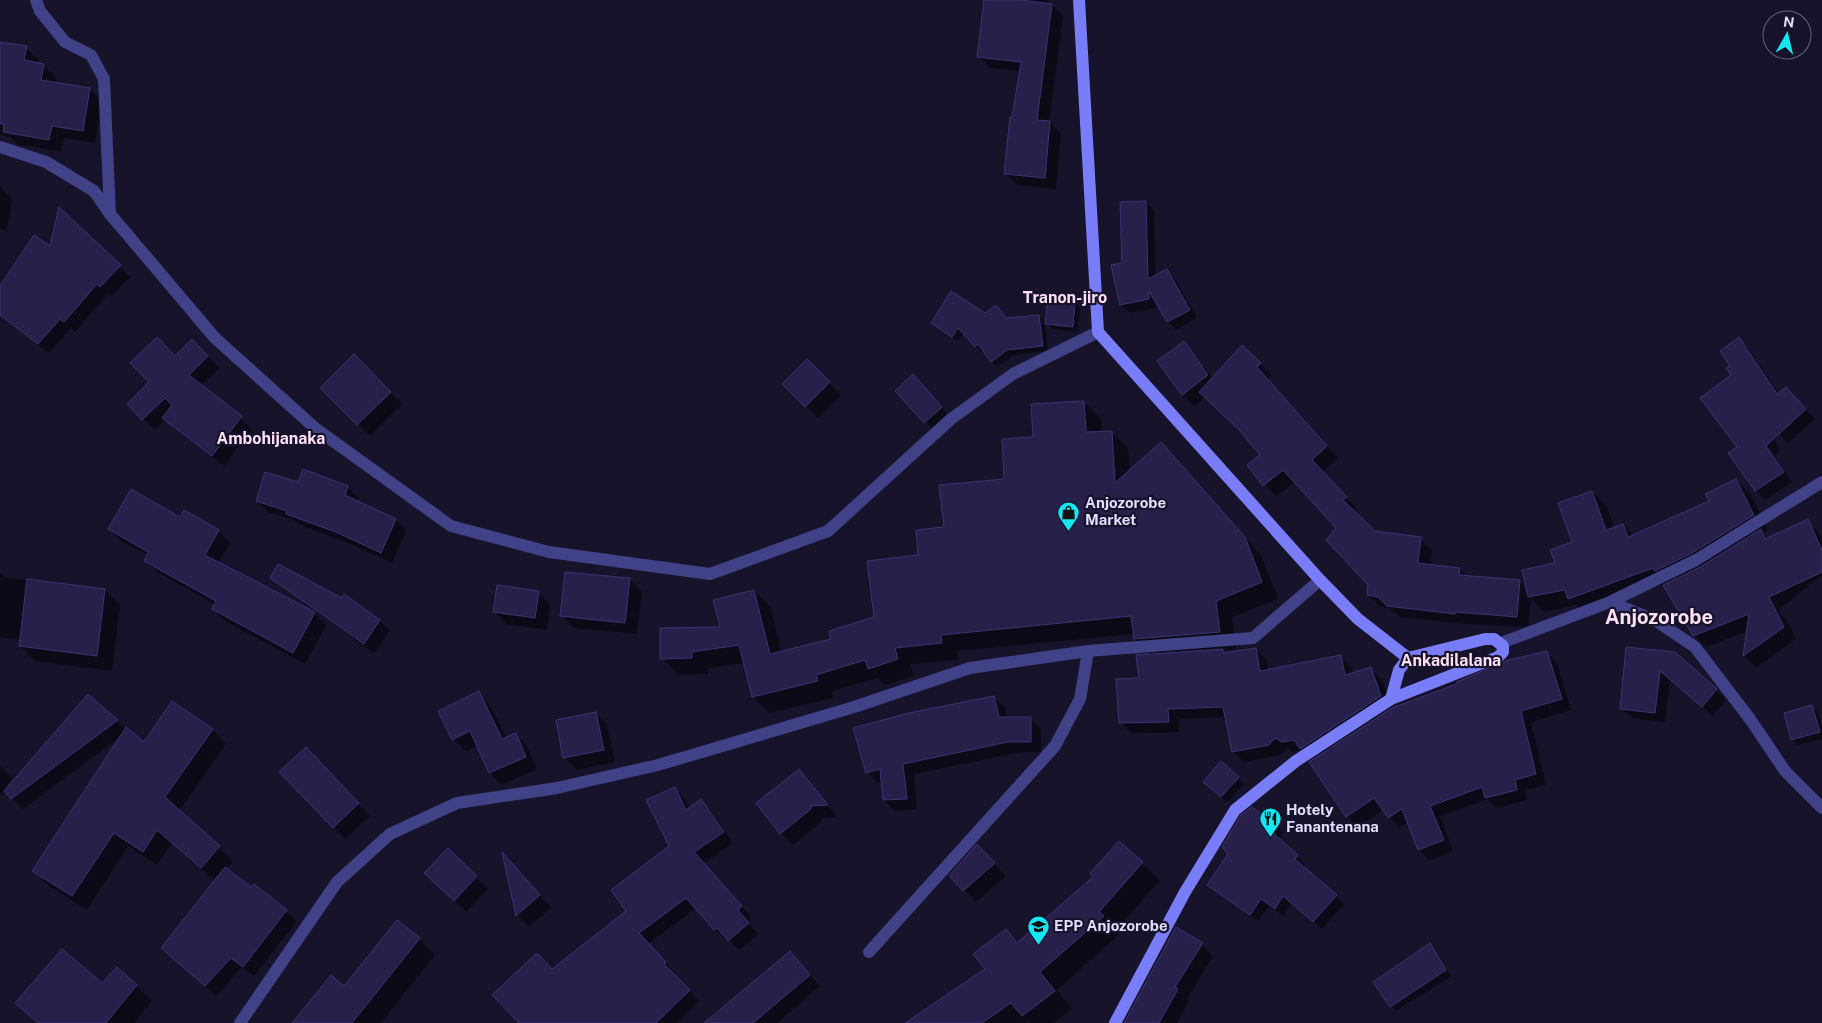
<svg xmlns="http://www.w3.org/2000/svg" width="1822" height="1023" font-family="'Public Sans',sans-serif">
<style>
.shadow{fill:#0007}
.building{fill:#26204a;stroke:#3d3375}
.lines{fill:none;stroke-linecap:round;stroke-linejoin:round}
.lane{stroke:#404187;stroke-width:12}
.street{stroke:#404187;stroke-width:12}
.secondary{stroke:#7a7df8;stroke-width:12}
.labels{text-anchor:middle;stroke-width:4.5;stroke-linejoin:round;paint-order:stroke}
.poi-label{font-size:15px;font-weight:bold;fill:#e0defd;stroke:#16132b;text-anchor:start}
.neighbourhood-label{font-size:16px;font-weight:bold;fill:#fde0f4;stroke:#16132b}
.district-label{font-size:20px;font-weight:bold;fill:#fde0f4;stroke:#16132b}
</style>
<rect width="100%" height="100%" fill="#16132b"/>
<path class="shadow" d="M985 0H1048L1047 5H1052L1063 16 1049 122 1061 133 1056 189 1017 185 1006 174 1021 71 990 68 979 56Z
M0 43 26 48 39 60 38 64 43 65 56 77 55 83 89 89 102 101 95 143 64 138 61 152 17 144 10 137 0 135Z
M0 187 12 199 7 231 0 229Z
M1146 202 1154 210 1156 276 1166 270 1175 279 1197 318 1176 330 1168 322 1157 302V308L1130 313 1121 305 1113 266 1123 264Z
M60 209 130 277 111 297 108 294 75 332 71 328 49 353 0 315V289L51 248Z
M1075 302 1080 308 1078 332 1052 329 1047 323Z
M986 315 1007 320 1039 316 1045 322 1048 351 1013 355 997 367 983 350 981 352 964 333 958 341 932 323Z
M1738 339 1748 348 1779 394 1795 398 1815 419 1788 443 1765 420 1780 451 1774 456 1792 482 1765 500 1756 490 1738 448 1731 366Z
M192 341 219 368 201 386 252 429 224 466 165 420 155 430 129 404Z
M1183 343 1213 378 1242 347 1272 375 1268 379 1338 458 1322 472 1357 509 1354 512 1374 532 1420 539 1432 550 1430 566 1460 569 1467 577 1520 581 1527 589 1557 564 1574 543 1592 492 1607 507 1614 528 1623 525 1634 536 1711 501 1736 480 1751 495 1768 530 1763 533 1768 539 1807 520 1822 538V575L1780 609 1779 613 1787 621 1796 639 1756 668 1744 656 1748 631 1706 647 1694 635 1664 584 1584 613 1576 605 1544 612 1531 598 1528 627 1466 624 1400 617 1390 608 1379 606 1368 594 1369 585 1338 528 1295 482 1276 496 1248 466 1262 455 1244 433 1206 397 1194 406 1182 394Z
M354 356 402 404 370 436 322 388Z
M807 361 841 395 818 418 784 384Z
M913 376 953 420 937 434 897 391Z
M1084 402 1101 419V433L1112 432 1128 449 1130 471 1161 443 1261 555 1278 599 1232 617 1236 649 1222 650 1226 654 1256 650 1267 660 1268 671 1341 657 1352 668 1353 674 1371 669 1382 680 1391 707 1311 759 1303 750 1293 752 1287 748 1280 755 1244 762 1233 752 1226 717 1179 719V732L1131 733 1120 722 1152 655 1135 639 1134 634 957 651 958 660 910 664 914 676 885 685 878 678 832 691 833 698 769 713 753 697 744 663 708 668V674L678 675 662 658 721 628 754 591 771 608 781 652 833 640 876 618 920 556 945 528 1005 480 1034 438Z
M303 471 348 488 359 498 357 502 396 520 406 530 392 563 348 543 298 524 294 520 268 512 257 501 298 484Z
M110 529 218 531 230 543 218 563 314 613 326 625 305 664 225 621 213 609 216 605 157 572 146 561 148 555 121 541Z
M0 573 4 577 105 590 120 605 112 671 35 661 20 646 21 640 0 637Z
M271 577 342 599 344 596 380 621 390 631 374 653 281 587Z
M630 580 642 592 637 634 574 628 562 616Z
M538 592 550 605 547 630 507 624 494 612Z
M1628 648 1716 690 1726 700 1713 716 1670 680 1665 722 1632 718 1621 708Z
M1547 653 1557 663 1571 710 1531 722 1546 785 1525 790 1527 800 1496 808 1488 799 1440 816 1453 851 1430 860 1419 850 1408 822 1399 828 1383 810 1358 827 1347 816Z
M478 693 490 705 507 738 515 734 527 746 537 769 502 785 490 773 478 745 466 751 454 739Z
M88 696 144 744 212 730 226 744 179 811 233 861 226 869 252 889 254 886 297 921 254 976 242 967 216 996 162 948 215 881 172 843 157 865 128 846 87 910 48 885 34 870 119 738 23 809 5 790 0 796V766L12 778 6 787 8 788Z
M994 697 1005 708 1007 718H1030L1041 729V752H1020L914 774 917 809 895 811 884 800 882 782 878 783 867 772Z
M1812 707 1818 712 1822 727V739L1798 745 1792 739Z
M595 713 607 725 615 762 577 770 565 758Z
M318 761 370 816 345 839 333 827Z
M1221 763 1244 784 1227 802 1210 788Z
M799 771 838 817 822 818V821L793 845 781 833Z
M675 789 685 799 689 809 701 801 711 811 733 843 704 863 751 917 747 921 758 934 739 950 727 938 725 940 696 908 648 944 675 973 674 975 699 1001 677 1023H521L552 971 628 911 671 847Z
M1275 826 1283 833 1279 840 1305 864 1303 867 1344 904 1322 929 1291 903 1283 916 1269 906 1258 921 1209 885Z
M1119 843 1160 880 1116 930 1120 934 1057 990 1072 1009 1053 1023H1030L1028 1020 1024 1023H907L987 969 1006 931 1019 943 1095 877Z
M448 850 488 889 466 912 438 885Z
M504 856 551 908 529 927 517 915Z
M989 858 1006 876 976 902 951 876Z
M419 939 435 955 381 1023H293Z
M1202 944 1213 956 1187 999 1189 1001 1177 1023H1126Z
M1430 945 1451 976 1396 1011 1391 1006Z
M789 952 820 986 777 1023H731Z
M136 986 152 1001 134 1023H37L17 1003Z"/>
<path class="building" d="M984 0H1021L1052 4 1037 120 1050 121 1045 178 1004 174 1010 117 1012 118 1021 62 977 57Z
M0 42 27 46 24 60 44 64 41 80 90 88 83 131 52 126 49 140 3 132 4 124H0Z
M1146 201 1148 279 1167 269 1190 310 1167 322 1149 291V299L1120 305 1111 265 1122 263 1120 202Z
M59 207 121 265 100 287 97 284 64 322 60 319 38 344 0 315V286L34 235 50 246Z
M951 291 985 313 996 305 1006 318 1039 315 1043 346 1007 350 991 362 978 344 975 347 958 328 952 337 931 323Z
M1048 298 1075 301 1073 327 1045 324Z
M157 337 175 356 192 339 208 356 189 375 242 416 212 456 162 418 172 405 165 398 142 420 127 404 149 382 130 363Z
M1739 337 1777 394 1786 387 1806 409 1766 446 1784 472 1755 491 1728 453 1737 447 1700 398 1731 375 1726 368 1730 366 1720 351Z
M1184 341 1208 375 1182 395 1157 361Z
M1242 345 1261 363 1257 367 1327 446 1312 460 1347 497 1343 500 1375 531 1421 537 1418 563 1460 568 1459 575 1520 580 1517 617 1455 612V614L1387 606 1378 597 1367 595 1368 585 1326 540 1336 528 1283 470 1263 486 1247 465 1260 455 1240 431 1199 392Z
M354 354 391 392 357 425 320 388Z
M807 359 830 382 805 407 782 384Z
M913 374 942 407 924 423 895 391Z
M1084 401 1086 432 1112 431 1115 483 1161 442 1245 537 1262 582 1216 601 1220 632 1134 639 1131 616 941 635 942 643 895 648 898 659 868 669 865 660 816 675 818 681 752 697 739 645 692 652V658L660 659V628L720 627 713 600 754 590 770 654 831 639 829 631 874 617 867 561 918 555 916 530 944 527 939 485 1004 479 1002 439 1033 437 1031 404Z
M303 469 348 486 345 495 396 519 381 553 336 532 286 514 287 511 256 501 265 472 298 482Z
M1736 479 1754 515 1692 553 1655 571 1653 568 1568 599 1565 590 1528 597 1522 570 1555 563 1550 550 1572 542 1558 503 1592 491 1606 530 1623 524 1628 537 1709 501 1705 494Z
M131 489 180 517 184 510 219 530 205 555 315 612 293 653 212 609 216 601 144 561 148 552 108 529Z
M1808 519 1822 550V572L1769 597 1784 627 1743 656 1749 614 1693 636 1663 585 1700 567 1761 529 1765 539Z
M278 564 342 598 344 594 380 620 364 644 270 578Z
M565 572 630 578 625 623 560 616Z
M27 579 105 589 97 656 19 646Z
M497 585 539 591 535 618 493 612Z
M1626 647 1675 652 1717 689 1702 707 1660 671 1655 713 1620 709Z
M1256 648 1260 671 1341 655 1345 675 1371 667 1381 696 1300 749 1294 740 1282 742 1275 738 1269 745 1232 752 1223 707 1168 709 1169 722 1119 723 1116 679 1139 678 1136 655 1223 649V653Z
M1547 651 1562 699 1521 711 1536 774 1515 780 1517 790 1485 798 1482 787 1430 806 1444 840 1418 850 1402 809 1388 818 1374 798 1346 817 1309 762 1392 708 1457 684V682L1505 661Z
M479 691 502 739 516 733 526 757 489 773 470 731 452 740 438 711Z
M88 694 118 720 11 799 4 791Z
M994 696 999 717H1031V742H1008L903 764 907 799 883 800 880 769 866 773 853 728 909 713Z
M172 701 213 729 165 797 220 846 201 868 157 830 143 852 114 833 72 896 32 871 126 727 144 742Z
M1812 705 1820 732 1791 740 1784 713Z
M596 712 604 750 563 758 556 720Z
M306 747 359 803 333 828 279 772Z
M1221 761 1239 777 1221 797 1203 782Z
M799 769 828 805 811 806V809L780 834 756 803Z
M675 787 686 810 701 799 724 832 694 852 742 906 738 910 749 923 728 941 717 928 714 930 686 898 639 933 666 962 664 964 690 990 656 1023H519L492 995 537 953 552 969 626 911 611 890 669 846 646 800Z
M1252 807 1276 825 1271 831 1298 855 1295 859 1337 895 1313 922 1283 896 1275 909 1261 899 1250 915 1207 885 1228 854 1222 847 1241 815Z
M1119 841 1143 862 1099 912 1104 916 1040 972 1055 991 1022 1016 1011 1003 982 1023H905L985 969 973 954 1006 929 1017 943 1093 877 1090 873Z
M977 844 995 863 963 891 949 876Z
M448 848 477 876 454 901 424 873Z
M502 852 540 895 516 916Z
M225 867 251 887 254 884 287 910 243 967 231 958 205 986 161 948Z
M397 920 420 938 352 1023H292L331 975 344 986Z
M1176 927 1203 943 1175 987 1178 989 1159 1023H1124Z
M1430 943 1446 970 1390 1007 1373 982Z
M62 949 102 983 117 967 137 985 106 1023H38L15 1003Z
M790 951 810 975 753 1023H704Z"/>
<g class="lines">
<path class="lane" d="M869 952 1055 746 1080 699 1088 651"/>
<path class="street" d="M36 0 40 11 65 42 91 55 104 79 110 214
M0 147 46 162 94 191 110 214 215 338 315 428 451 526 549 552 710 574 828 531 951 419 1013 374 1098 332
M1610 602 1655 620 1695 647 1750 719 1785 771 1822 808
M1501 643 1610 602 1696 560 1822 482
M240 1023 337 882 390 834 457 803 557 788 658 765 854 707 970 668 1088 651 1253 638 1320 580"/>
<path class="secondary" d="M1079 0 1098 332 1320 580 1358 619 1408 658
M1115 1023 1185 892 1235 810 1296 761 1391 699 1498 657 1503 652V646L1494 639H1485L1408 658 1399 670 1391 699"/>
</g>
<defs>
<symbol id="shop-pin" viewBox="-11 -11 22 30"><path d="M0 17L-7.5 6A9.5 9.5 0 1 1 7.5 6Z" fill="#15e7f2" stroke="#16132b"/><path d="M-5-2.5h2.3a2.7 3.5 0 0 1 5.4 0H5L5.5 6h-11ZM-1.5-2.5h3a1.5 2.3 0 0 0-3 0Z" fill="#111"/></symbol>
<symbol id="restaurant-pin" viewBox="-11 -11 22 30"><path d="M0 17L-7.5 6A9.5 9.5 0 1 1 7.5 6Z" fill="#15e7f2" stroke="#16132b"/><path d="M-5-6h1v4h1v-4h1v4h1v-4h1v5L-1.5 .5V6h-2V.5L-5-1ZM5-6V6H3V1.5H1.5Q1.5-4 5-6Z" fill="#111"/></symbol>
<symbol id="school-pin" viewBox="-11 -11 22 30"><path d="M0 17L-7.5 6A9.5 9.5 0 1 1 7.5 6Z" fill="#15e7f2" stroke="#16132b"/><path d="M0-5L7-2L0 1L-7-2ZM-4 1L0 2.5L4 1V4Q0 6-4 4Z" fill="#111"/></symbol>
</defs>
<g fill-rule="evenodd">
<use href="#shop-pin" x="1056" y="500" width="25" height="34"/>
<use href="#restaurant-pin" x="1258" y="806" width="25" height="34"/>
<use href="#school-pin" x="1026" y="914" width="25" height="34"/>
</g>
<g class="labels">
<g class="poi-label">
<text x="1085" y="508">Anjozorobe<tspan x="1085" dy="17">Market</tspan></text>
<text x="1286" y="815">Hotely<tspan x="1286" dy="17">Fanantenana</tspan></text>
<text x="1054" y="931">EPP Anjozorobe</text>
</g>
<g class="neighbourhood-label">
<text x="1065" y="303">Tranon-jiro</text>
<text x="271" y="444">Ambohijanaka</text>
<text x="1451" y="666">Ankadilalana</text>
</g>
<g class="district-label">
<text x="1659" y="624">Anjozorobe</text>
</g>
</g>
<g transform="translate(1787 35) rotate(8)"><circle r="24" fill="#16132b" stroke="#67647f"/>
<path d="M0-4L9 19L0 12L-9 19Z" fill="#15e7f2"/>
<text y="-8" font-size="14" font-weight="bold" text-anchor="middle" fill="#e0defd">N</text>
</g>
</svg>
